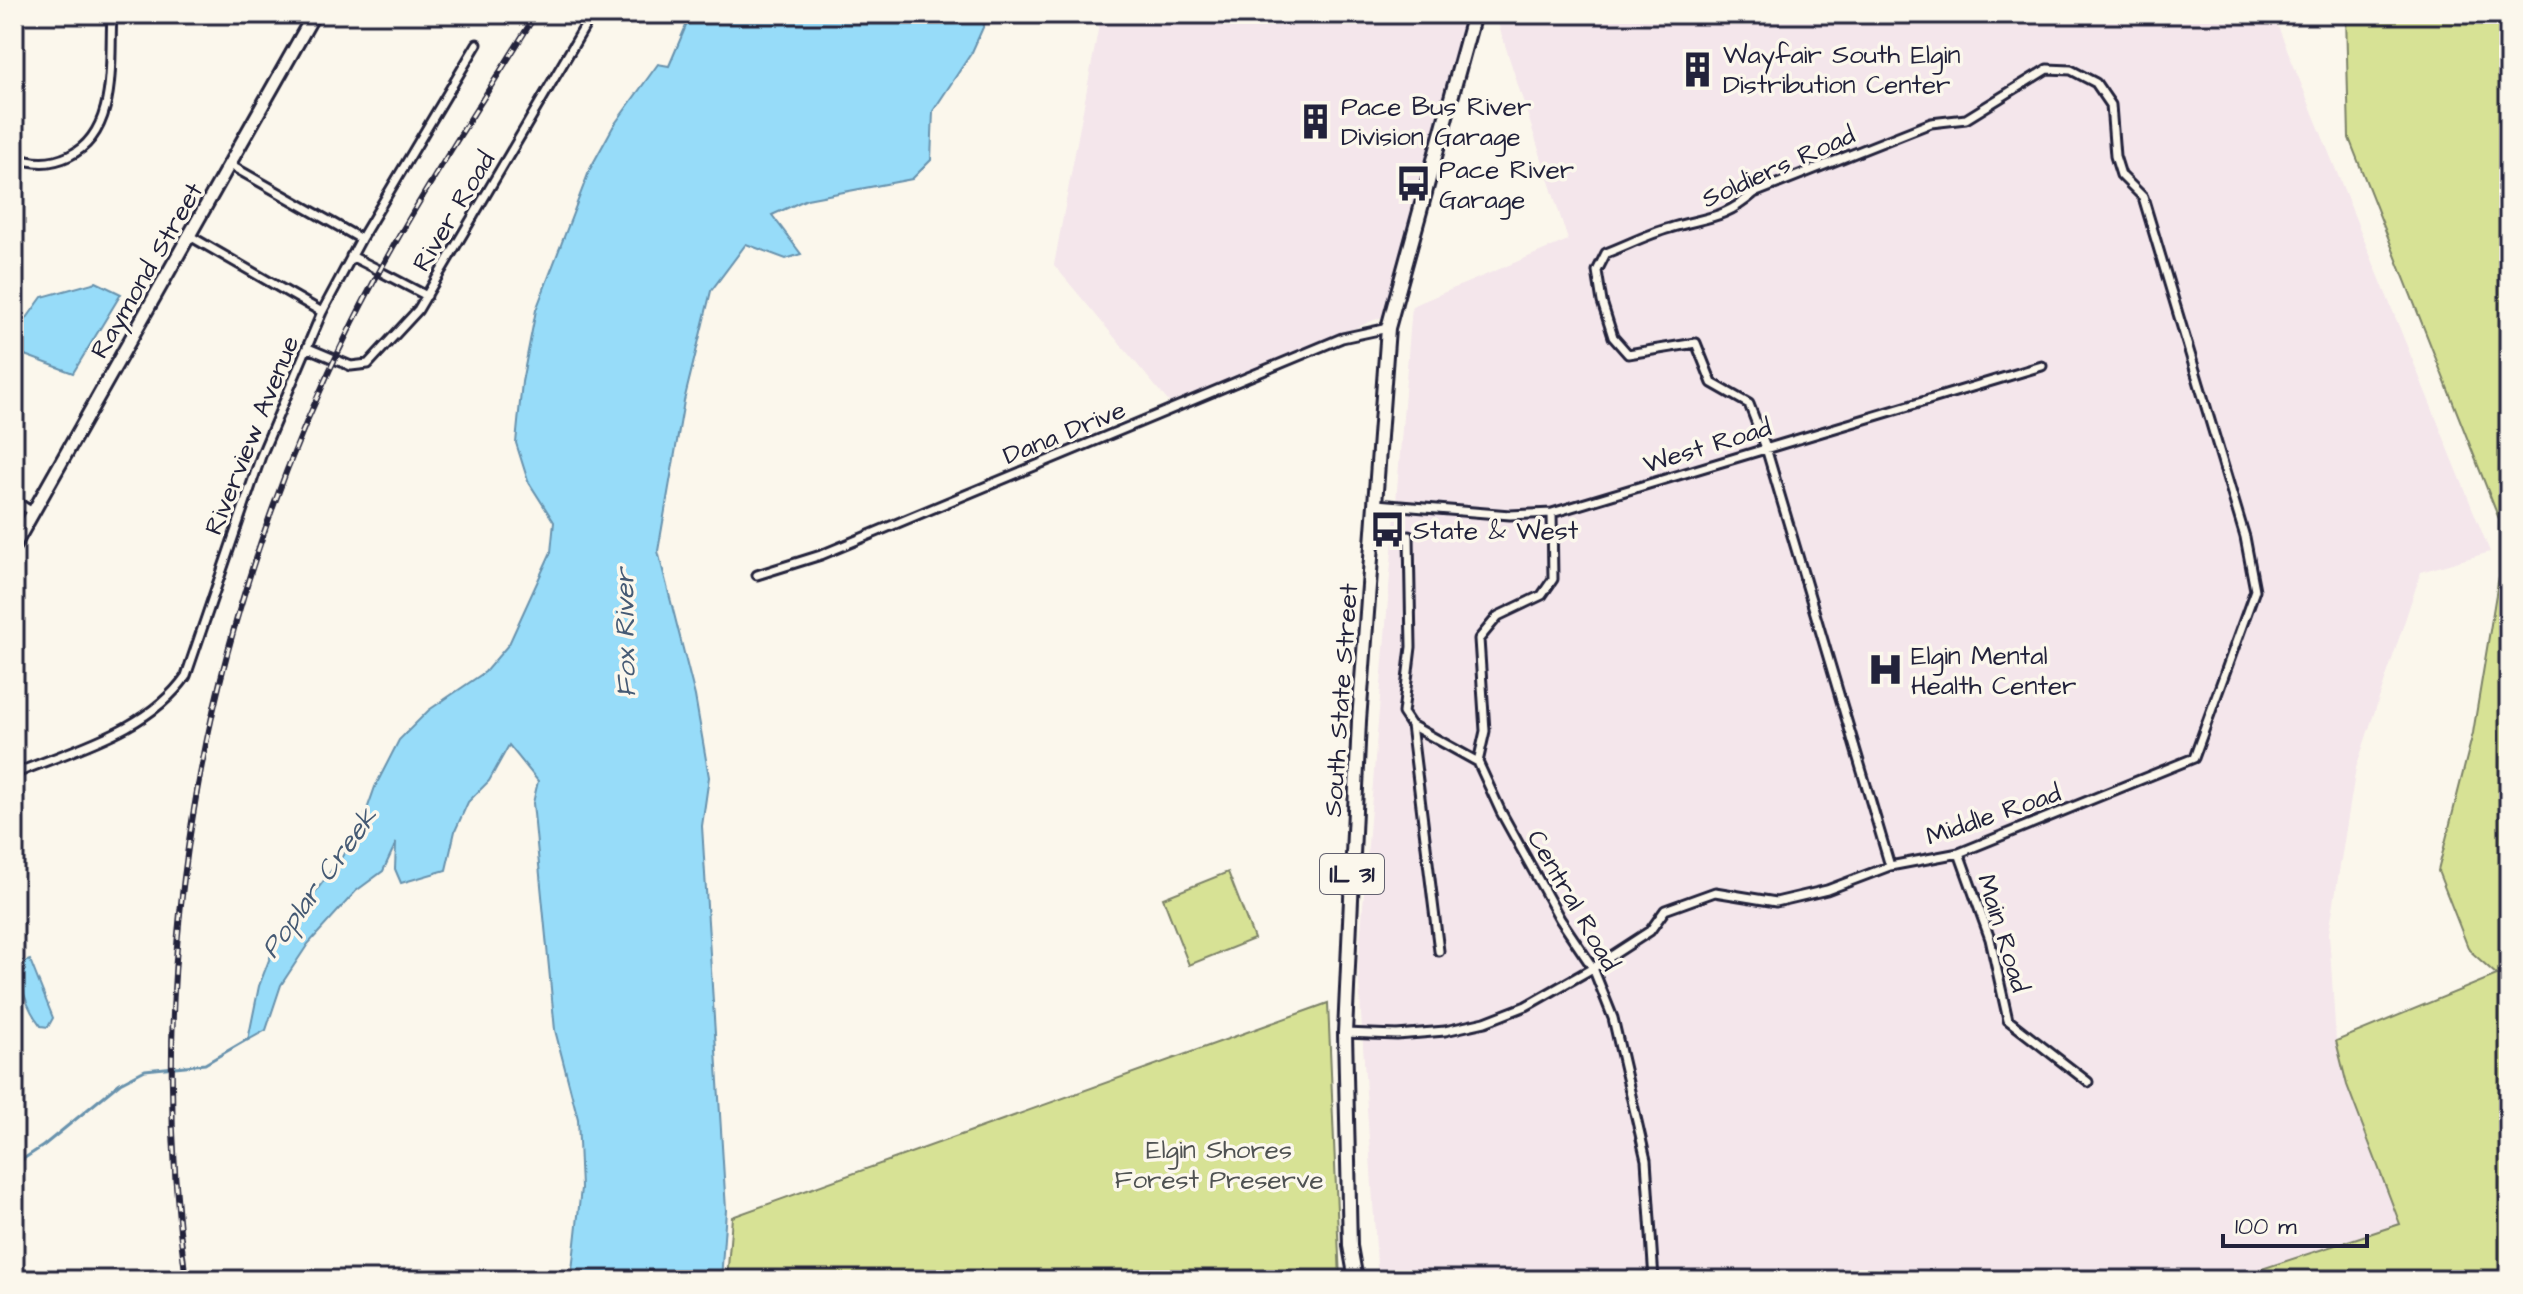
<svg xmlns="http://www.w3.org/2000/svg" width="2523" height="1294" font-family="'Architects Daughter',sans-serif">
<style>
.built{fill:#f4e6eb}
.green{fill:#d7e295;stroke:#7c8268;stroke-width:2}
.water{fill:#97dcf9;stroke:#6892ad;stroke-width:2}
.lines{fill:none;stroke-linecap:round;stroke-linejoin:round}
.stream{stroke:#6892ad;stroke-width:3}
.street-casing{stroke:#22223b;stroke-width:13}
.secondary-casing{stroke:#22223b;stroke-width:17}
.primary-casing{stroke:#22223b;stroke-width:18}
.street{stroke:#fbf7ec;stroke-width:7}
.secondary{stroke:#fbf7ec;stroke-width:11}
.primary{stroke:#fbf7ec;stroke-width:12}
.rail-casing{stroke:#22223b;stroke-width:6}
.rail{stroke:#fbf7ec;stroke-width:3;stroke-dasharray:9;stroke-linecap:butt}
.labels{text-anchor:middle;stroke-width:7;stroke-linejoin:round;paint-order:stroke}
.shield{fill:#fbf7ec;stroke:#636270;stroke-width:2}
.shield-label{font-size:24px;font-weight:bold;fill:#22223b}
.poi-label{font-size:26px;fill:#22223b;stroke:#fbf7ec;text-anchor:start}
.street-label{font-size:26px;fill:#22223b;stroke:#fbf7ec}
.park-label{font-size:26px;fill:#4f5252;stroke:#fbf7ec}
.water-label{font-size:28px;font-style:italic;fill:#455a74;stroke:#fbf7ec}
</style>
<rect width="100%" height="100%" fill="#fbf7ec"/>
<filter id="ink" filterUnits="userSpaceOnUse"><feTurbulence type="fractalNoise" baseFrequency=".0125" numOctaves="2"/><feDisplacementMap in="SourceGraphic" scale="16" xChannelSelector="R" yChannelSelector="G"/><feConvolveMatrix kernelMatrix="1 2 1 2 8 2 1 2 1" color-interpolation-filters="sRGB"/></filter>
<g filter="url(#ink)">
<path class="built" d="M1101 14H1475L1386 315 1172 406 1054 265Z
M1495 14H2273L2490 552 2421 572 2356 768 2329 933 2336 1041 2347 1085 2401 1224 2238 1280H1378L1358 967 1412 306 1568 240Z"/>
<path class="green" d="M2346 14H2509V1280H2228L2400 1224 2347 1085 2336 1041 2497 975 2469 950 2438 871 2473 733 2499 576V519L2349 138Z
M1228 872 1254 939 1189 965 1163 898Z
M1328 1003 1340 1280H727L732 1217Z"/>
<path class="water" d="M691 14H989L972 52 933 111 931 160 912 179 807 199 772 215 801 254 786 259 746 244 711 291 684 401 658 551 695 696 709 777 702 826 726 1210 721 1280H571L581 1188 578 1119 555 1030 533 803 538 781 509 745 489 781 468 802 455 831 446 870 401 883 395 869 396 843 383 871 356 891 308 944 281 985 266 1030 248 1040 259 986 274 947 358 835 375 787 399 740 429 710 485 672 509 644 551 552 554 522 528 481 516 443 522 382 536 310 590 169 614 125 658 64 669 66Z
M96 282 121 294 73 373 14 351V336L42 297Z
M30 960 53 1018 48 1027 41 1026C28 1010 16 982 24 962Z"/>
<g class="lines">
<path class="stream" d="M14 1165 43 1146 120 1083 145 1070 205 1064 248 1039"/>
<defs>
<path id="street" d="M14 157C33 164 50 165 69 156 119 132 109 61 112 14
M230 165 361 239
M190 236 322 312
M351 256 377 269
M383 273 427 296
M308 348 351 366 368 364 418 310 592 14
M14 501 33 512
M1376 504 1510 515 1552 513 2042 366
M1409 536 1411 647 1403 713 1411 725 1439 951
M757 575 821 555 1342 338 1388 328
M1411 725 1478 762 1501 812 1560 919 1593 968 1613 1018 1646 1160 1654 1280
M1478 762 1485 731 1479 639 1498 616 1542 595 1553 579 1552 513
M14 774C73 749 148 731 186 676L261 456 322 312 361 239 477 44
M1959 853 1990 939 2008 1020 2088 1082
M1345 1033 1397 1035 1445 1031 1485 1022 1526 1006 1593 968 1650 931 1665 910 1715 892 1776 902 1827 890 1890 866 1959 853 2194 758 2255 590 2245 537 2143 197 2121 175 2115 156 2111 105 2096 83 2071 70 2047 69 1966 119 1931 123 1754 193C1723 220 1706 217 1670 228 1648 234 1627 245 1606 253L1597 271 1602 302 1613 337 1628 354 1696 343 1712 383 1749 404 1766 448 1890 866"/>
<path id="secondary" d="M14 546 314 14"/>
<path id="primary" d="M1356 1280 1350 1246 1345 1033 1359 721 1388 328 1474 14"/>
</defs>
<use href="#street" class="street-casing"/>
<use href="#secondary" class="secondary-casing"/>
<use href="#primary" class="primary-casing"/>
<use href="#street" class="street"/>
<use href="#secondary" class="secondary"/>
<use href="#primary" class="primary"/>
<defs>
<path id="rail" d="M186 1280C141 956 206 613 353 322 406 215 474 115 536 14"/>
</defs>
<use href="#rail" class="rail-casing"/>
<use href="#rail" class="rail"/>
</g>
</g>
<defs>
<symbol id="building-bare" viewBox="-9 -9 18 18"><path d="M-4-6H4V6H1V3H-1V6H-4ZM-2.5-4.3h1.7v1.8h-1.7ZM.8-4.3h1.7v1.8H.8ZM-2.5-1h1.7V.8h-1.7ZM.8-1h1.7V.8H.8Z" fill="#22223b" stroke="#fbf7ec" stroke-width="2.5" paint-order="stroke"/></symbol>
<symbol id="bus-bare" viewBox="-9 -9 18 18"><path d="M-5-6H5V4H4V6H2V4H-2V6H-4V4H-5ZM-3.5-4V0h7V-4ZM-3.5 1.2v1.5H-2V1.2ZM2 1.2v1.5H3.5V1.2Z" fill="#22223b" stroke="#fbf7ec" stroke-width="2.5" paint-order="stroke"/></symbol>
<symbol id="hospital-bare" viewBox="-9 -9 18 18"><path d="M-5-5h3v3.5h4V-5h3V5h-3V1.5h-4V5h-3Z" fill="#22223b" stroke="#fbf7ec" stroke-width="2.5" paint-order="stroke"/></symbol>
</defs>
<g fill-rule="evenodd">
<use href="#building-bare" x="1672" y="44" width="51" height="51"/>
<use href="#building-bare" x="1290" y="96" width="51" height="51"/>
<use href="#bus-bare" x="1388" y="158" width="51" height="51"/>
<use href="#bus-bare" x="1362" y="504" width="51" height="51"/>
<use href="#hospital-bare" x="1860" y="644" width="51" height="51"/>
</g>
<g class="labels">
<rect class="shield" x="1320" y="854" width="64" height="40" rx="6"/>
<g class="shield-label">
<text x="1352" y="882">IL 31</text>
</g>
<g class="poi-label">
<text x="1723" y="63">Wayfair South Elgin<tspan x="1723" dy="30">Distribution Center</tspan></text>
<text x="1341" y="115">Pace Bus River<tspan x="1341" dy="30">Division Garage</tspan></text>
<text x="1439" y="178">Pace River<tspan x="1439" dy="30">Garage</tspan></text>
<text x="1413" y="539">State &amp; West</text>
<text x="1911" y="664">Elgin Mental<tspan x="1911" dy="30">Health Center</tspan></text>
</g>
<g class="street-label">
<text transform="translate(1778 166) rotate(-24)" y="9">Soldiers Road</text>
<text transform="translate(453 211) rotate(-59)" y="9">River Road</text>
<text transform="translate(146 270) rotate(-60)" y="9">Raymond Street</text>
<text transform="translate(1064 432) rotate(-22)" y="9">Dana Drive</text>
<text transform="translate(251 435) rotate(-68)" y="9">Riverview Avenue</text>
<text transform="translate(1707 445) rotate(-17)" y="9">West Road</text>
<text transform="translate(1340 700) rotate(-86)" y="9">South State Street</text>
<text transform="translate(1993 814) rotate(-19)" y="9">Middle Road</text>
<text transform="translate(1574 900) rotate(60)" y="9">Central Road</text>
<text transform="translate(2004 933) rotate(73)" y="9">Main Road</text>
</g>
<g class="park-label">
<text x="1219" y="1158">Elgin Shores<tspan x="1219" dy="30">Forest Preserve</tspan></text>
</g>
<g class="water-label">
<text transform="translate(624 633) rotate(-91)" y="10">Fox River</text>
<text transform="translate(318 882) rotate(-54)" y="10">Poplar Creek</text>
</g>
</g>
<rect width="2523" height="1294" fill="none" stroke="#fbf7ec" stroke-width="48"/>
<rect x="24" y="24" width="2475" height="1246" fill="none" stroke="#22223b" stroke-width="3" filter="url(#ink)"/>
<path d="M2223 1234v12h144v-12" fill="none" stroke="#22223b" stroke-width="4"/>
<text x="2235" y="1234" font-size="24" fill="#22223b" stroke="#fbf7ec" stroke-width="6" paint-order="stroke">100 m</text>
</svg>
